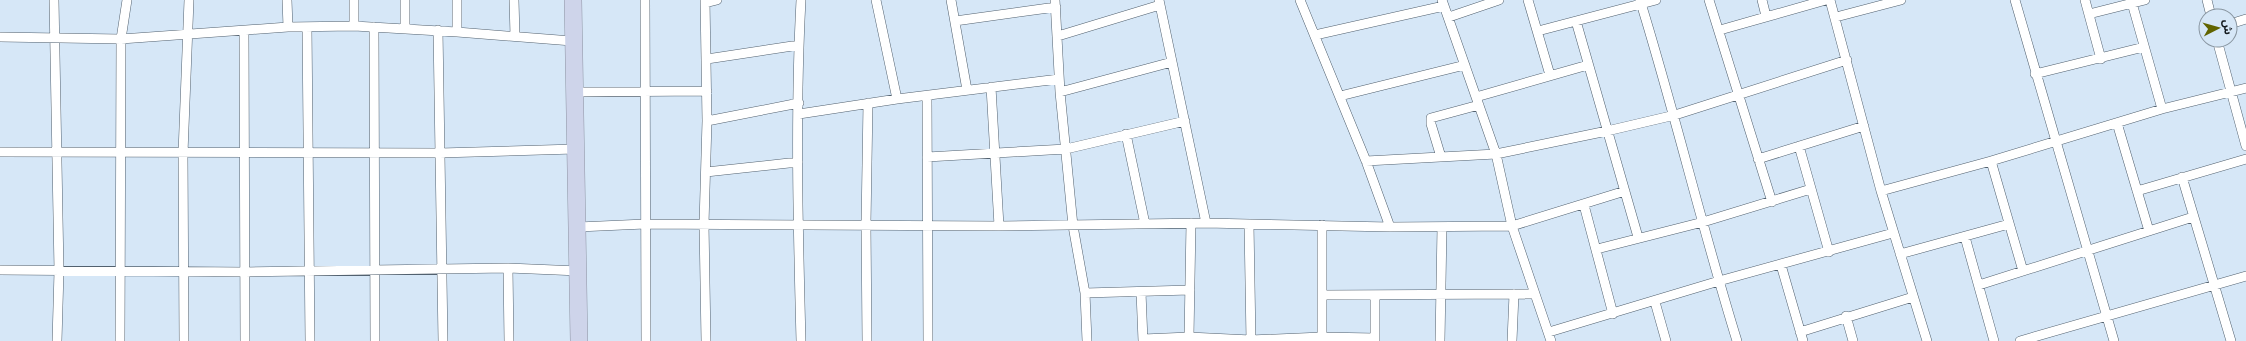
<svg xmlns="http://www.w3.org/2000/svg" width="2246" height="341" font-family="Commissioner,'Noto Sans Arabic',sans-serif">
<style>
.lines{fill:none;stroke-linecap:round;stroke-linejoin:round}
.street-casing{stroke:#52616f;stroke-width:10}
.highway-casing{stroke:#8d93a3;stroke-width:18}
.street{stroke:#fff;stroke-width:9}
.highway{stroke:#ced4ea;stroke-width:17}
</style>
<rect width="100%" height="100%" fill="#d6e7f7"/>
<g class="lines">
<defs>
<path id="street" d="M54 0 59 271 57 341
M287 0 288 27
M514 0 515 36
M645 0 646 341
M705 0 707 121 704 224 706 341
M801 0C795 113 798 227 801 341
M876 0 897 99
M951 0 967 90
M1055 0 1060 92 1073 226 1085 293 1087 341
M1159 0 1206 223
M1300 0 1366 161 1390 227
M1442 0 1496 154 1512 226 1551 341
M1528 0 1550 75
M1640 0C1675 113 1702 228 1737 341
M1709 0 1772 202
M1762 0 1766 16
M1830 0 1881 191 1927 341
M2015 0 2114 341
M2085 0 2101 59
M2207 0 2211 16
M705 3 717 0
M2132 3 2162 109
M2089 14 2145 0
M1449 17 1499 0
M1836 17 1901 0
M955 21 1056 7
M1576 21 1638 237
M2230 24 2246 19
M354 26V0
M307 27 310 341
M374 27 375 341
M405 29V0
M438 30 443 341
M1720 30 1826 0
M244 31 245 341
M1538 31 1656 0
M457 32V0
M1315 35 1444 6
M1058 36 1160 5
M0 37 121 39 288 27 354 26 457 32 572 41
M2217 40 2246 146
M707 59 799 45
M2035 74 2144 47
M991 87 999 226
M575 92 707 91
M1060 92 1172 62
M927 96 928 341
M1340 96 1465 65
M1476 97 1588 65
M799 114 897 99 1059 79
M707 121 799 103
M2117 123 2149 231
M1126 134 1145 224
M1799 146 1829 252
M0 152 440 153 575 149
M927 157 1066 149 1185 121
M1441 157 1431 124V118L1479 105
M1758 159 1864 126
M1366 161 1496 154 1607 131 1675 115 1847 60
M1991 161 2023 271
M706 172 798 162
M2182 177 2231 341
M1881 191 1991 161 2162 109 2246 88
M2137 191 2246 159
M1584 205 1613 314
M1249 224 1251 341
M1322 225V337
M578 227 645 224 999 226 1206 223 1390 227 1512 226 1625 191
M1965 237 1994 341
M1597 249 1703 222 1811 189
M1900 254 2009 224
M1781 265 1803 341
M508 268 509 341
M0 270 245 272 508 268 579 271
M1979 285 2193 217
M1141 292 1143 341
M1085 293 1190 290
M1322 295 1535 294
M1655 302 1666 341
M1846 316 1853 341
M1549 332 1719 281 1893 233
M1800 332 1913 297
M1189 337 1191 223
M1143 339 1189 337 1251 340 1322 337 1375 338
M120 341 121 39 127 0
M184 341 183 153 189 0
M867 341 866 224 868 103
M1375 341V295
M1440 341 1442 227
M1512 341 1514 294
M2020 341 2246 276"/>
<path id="highway" d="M573 0 579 341"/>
</defs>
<use href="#street" class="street-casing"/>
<use href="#highway" class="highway-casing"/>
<use href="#street" class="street"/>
<use href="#highway" class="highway"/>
</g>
<g transform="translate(2218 28) rotate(84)"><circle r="19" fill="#d6e7f7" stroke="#8895a0"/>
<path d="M0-3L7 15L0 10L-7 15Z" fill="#616400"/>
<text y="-6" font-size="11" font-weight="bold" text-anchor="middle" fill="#13191e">ش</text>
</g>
</svg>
